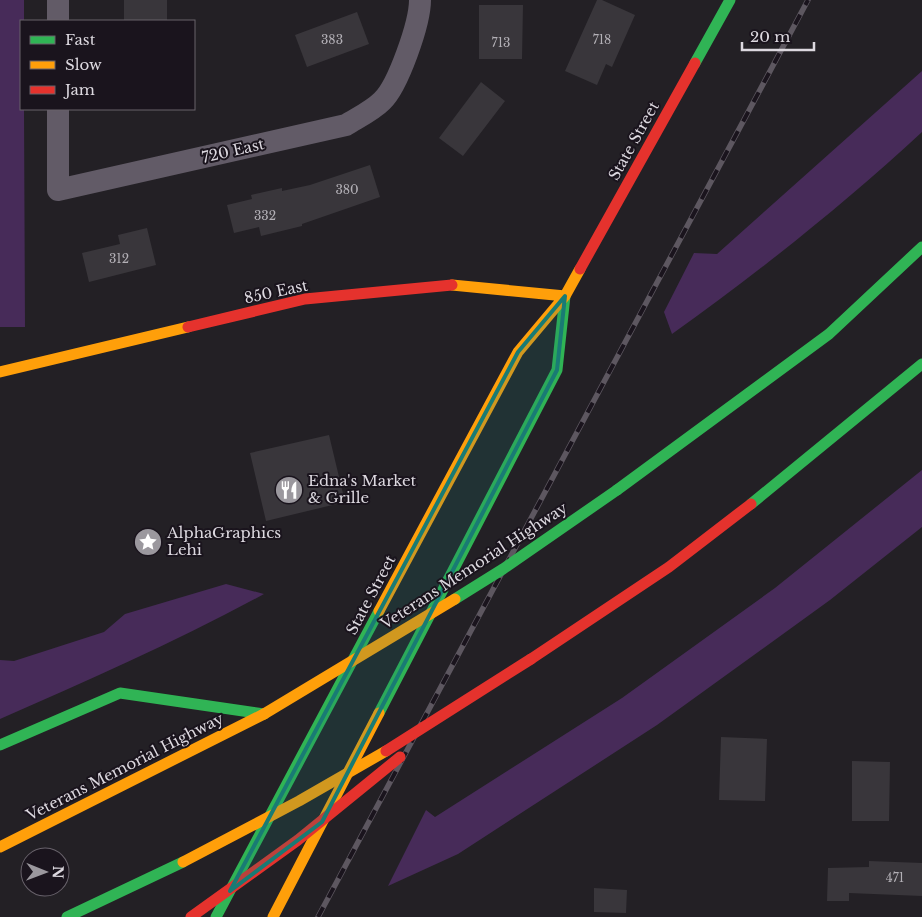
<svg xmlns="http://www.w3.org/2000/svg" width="922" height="917" font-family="'Libre Baskerville',serif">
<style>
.green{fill:#472b59}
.building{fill:#39363b}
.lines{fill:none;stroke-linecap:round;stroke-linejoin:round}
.street{stroke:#625b67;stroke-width:22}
.fast{stroke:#30b455;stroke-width:11}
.slow{stroke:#ff9f0a;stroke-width:11}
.jam{stroke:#e5322d;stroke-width:11}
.rail-casing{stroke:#5d5760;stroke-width:5.5}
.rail{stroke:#1a141d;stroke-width:4;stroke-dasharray:11;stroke-linecap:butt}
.fast-bridge{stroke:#30b455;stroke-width:11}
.slow-bridge{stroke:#ff9f0a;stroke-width:11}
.jam-bridge{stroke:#e5322d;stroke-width:11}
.marked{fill:#197b74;fill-opacity:0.2;stroke:#197b74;stroke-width:4;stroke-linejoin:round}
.labels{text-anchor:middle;stroke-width:4;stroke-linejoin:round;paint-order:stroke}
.number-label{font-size:12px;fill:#b3b0b6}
.street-label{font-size:15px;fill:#dcd8df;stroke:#1a141d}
.poi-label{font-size:15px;fill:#dcd8df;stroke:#1a141d;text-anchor:start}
</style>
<rect width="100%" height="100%" fill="#232025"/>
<path class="green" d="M0 0H24V21H21V109H24L25 327H0Z
M922 71V132C843 205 759 272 672 334L664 312 694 253 717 254Z
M922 470V527L830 600 657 725 458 854 388 886 426 810 435 817 622 698 775 588Z
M226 584 264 594C178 641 89 680 0 719V660L14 661 104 632 125 614Z"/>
<path class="building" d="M124 0H167V21H124Z
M597 0H602L635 15 612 67 606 64 597 85 565 71Z
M479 5H523L522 59H479Z
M357 12 369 44 307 67 295 35Z
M481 82 505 101 463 156 439 138Z
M370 165 380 197 302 224V226L261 236 259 227 234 233 227 205 252 199 251 195 282 188V191L310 185Z
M147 228 156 265 89 282 82 253 120 244 118 235Z
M329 435 345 502 266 521 250 453Z
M721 737 767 739 765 801 719 800Z
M852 761 890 762 889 821H852Z
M869 861 922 863V896L849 893V901H827L828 868 869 867Z
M594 888 627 890 626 913 594 912Z"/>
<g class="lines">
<path class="street" d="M58 21V0
M58 109V190L346 125C357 118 372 111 382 101 398 86 420 23 420 0"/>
<path class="fast" d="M695 63 730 0
M617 490 829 334 922 247
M751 504 922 364
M379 713 557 370 565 296
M0 745 120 693 264 714
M67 917 183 862
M216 917 379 611"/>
<path class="slow" d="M452 285 565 296
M0 372 188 327
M379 611 518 352 565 296 580 269
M0 847 264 714
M273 917 379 713"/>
<path class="jam" d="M580 269 695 63
M188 327 305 299 452 285
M531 659 669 567 751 504"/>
<defs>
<path id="rail" d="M318 917 808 0"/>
</defs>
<use href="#rail" class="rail-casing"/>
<use href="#rail" class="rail"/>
<path class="fast-bridge" d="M455 599 503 569 617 490"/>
<path class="slow-bridge" d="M264 714 455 599
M183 862 299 801 386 751"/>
<path class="jam-bridge" d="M386 751 531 659
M191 917 298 840 400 757"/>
</g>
<path class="marked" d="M565 296 557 370 322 822 230 891 518 352Z"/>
<defs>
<symbol id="restaurant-disc" viewBox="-11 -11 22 22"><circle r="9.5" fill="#9b989e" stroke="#1a141d"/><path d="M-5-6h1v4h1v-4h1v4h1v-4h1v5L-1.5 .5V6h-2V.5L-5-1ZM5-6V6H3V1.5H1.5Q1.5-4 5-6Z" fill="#fff"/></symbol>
<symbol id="sight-disc" viewBox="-11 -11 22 22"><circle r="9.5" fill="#9b989e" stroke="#1a141d"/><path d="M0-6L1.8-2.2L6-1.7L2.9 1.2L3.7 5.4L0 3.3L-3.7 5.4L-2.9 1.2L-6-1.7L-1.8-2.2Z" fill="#fff"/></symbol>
</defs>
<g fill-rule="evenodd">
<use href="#restaurant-disc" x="273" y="474" width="32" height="32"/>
<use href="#sight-disc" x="132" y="526" width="32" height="32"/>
</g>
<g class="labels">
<g class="number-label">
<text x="332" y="44">383</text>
<text x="602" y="44">718</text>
<text x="501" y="47">713</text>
<text x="347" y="194">380</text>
<text x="265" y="220">332</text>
<text x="119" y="263">312</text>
<text x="895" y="882">471</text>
</g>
<g class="street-label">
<text transform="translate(634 141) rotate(-61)" y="5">State Street</text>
<text transform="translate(233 151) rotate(-13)" y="5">720 East</text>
<text transform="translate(276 292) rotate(-12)" y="5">850 East</text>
<text transform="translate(474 566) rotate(-33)" y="5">Veterans Memorial Highway</text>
<text transform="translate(371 595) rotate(-62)" y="5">State Street</text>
<text transform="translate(125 767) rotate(-27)" y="5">Veterans Memorial Highway</text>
</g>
<g class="poi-label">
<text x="308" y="486">Edna's Market<tspan x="308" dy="17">&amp; Grille</tspan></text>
<text x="167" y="538">AlphaGraphics<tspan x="167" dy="17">Lehi</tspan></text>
</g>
</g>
<rect x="20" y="20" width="175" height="90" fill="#1a141d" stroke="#68626b"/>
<rect x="30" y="36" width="25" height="8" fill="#30b455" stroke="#68626b"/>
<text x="65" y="45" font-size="15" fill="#dcd8df">Fast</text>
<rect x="30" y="61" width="25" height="8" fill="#ff9f0a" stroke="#68626b"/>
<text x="65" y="70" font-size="15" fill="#dcd8df">Slow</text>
<rect x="30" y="86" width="25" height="8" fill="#e5322d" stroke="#68626b"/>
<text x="65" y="95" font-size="15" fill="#dcd8df">Jam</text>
<g transform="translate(45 872) rotate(91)"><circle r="24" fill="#1a141d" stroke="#68626b"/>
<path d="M0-4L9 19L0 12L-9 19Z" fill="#9b989e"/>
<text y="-8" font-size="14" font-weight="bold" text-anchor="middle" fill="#dcd8df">N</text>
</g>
<path d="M742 42v8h72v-8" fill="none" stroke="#dcd8df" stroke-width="2.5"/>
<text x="750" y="42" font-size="15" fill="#dcd8df" stroke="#1a141d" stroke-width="4" paint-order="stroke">20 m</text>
</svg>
